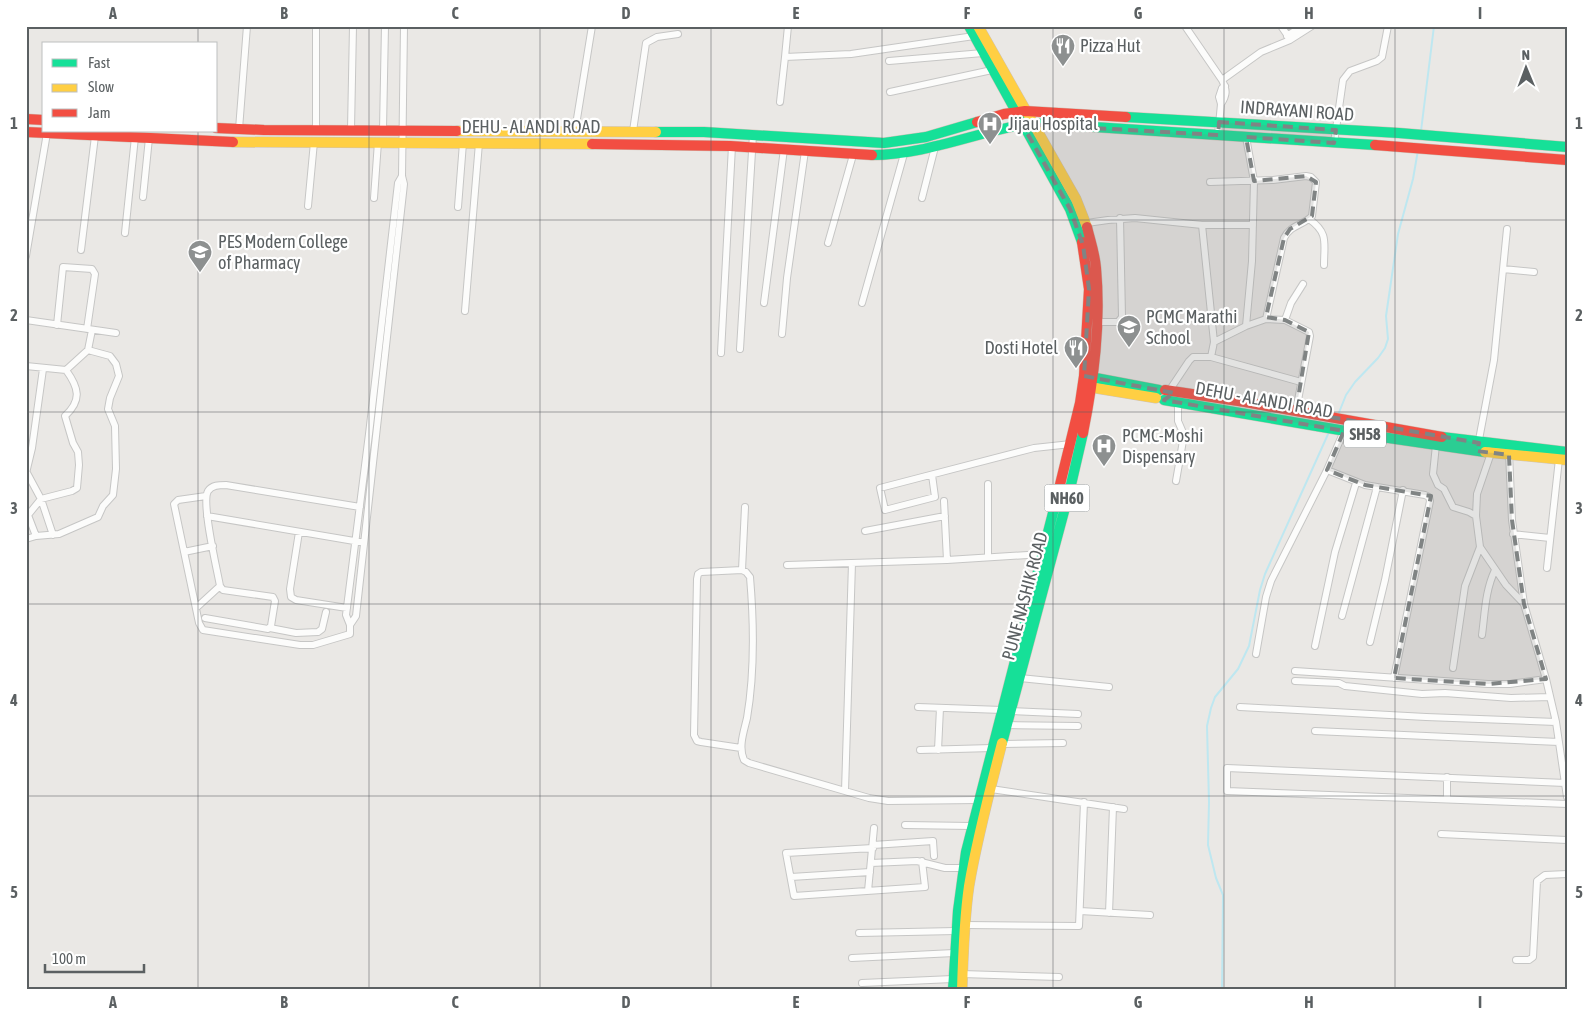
<svg xmlns="http://www.w3.org/2000/svg" width="1593" height="1016" font-family="'Asap Condensed',sans-serif">
<style>
.lines{fill:none;stroke-linecap:round;stroke-linejoin:round}
.stream{stroke:#bee7f0;stroke-width:2}
.street-casing{stroke:#c6c6c5;stroke-width:8}
.fast-casing{stroke:#cec2b6;stroke-width:11}
.slow-casing{stroke:#cec2b6;stroke-width:11}
.jam-casing{stroke:#cec2b6;stroke-width:11}
.street{stroke:#fcfcfb;stroke-width:6}
.fast{stroke:#16e098;stroke-width:10}
.slow{stroke:#ffcf43;stroke-width:10}
.jam{stroke:#f24e42;stroke-width:10}
.marked{fill:#808484;fill-opacity:0.2;stroke:#808484;stroke-width:4;stroke-dasharray:10 6;stroke-linejoin:round}
.grid{fill:none;stroke:#5b6062;stroke-width:1;stroke-opacity:0.55}
.labels{text-anchor:middle;stroke-width:4.5;stroke-linejoin:round;paint-order:stroke}
.shield{fill:#fff;stroke:#8c9091;stroke-width:1}
.shield-label{font-size:16px;font-weight:bold;fill:#5b6062}
.poi-label{font-size:18px;fill:#5b6062;stroke:#fff;text-anchor:start}
.street-label{font-size:18px;fill:#5b6062;stroke:#fff}
.neatline{fill:none;stroke:#5b6062;stroke-width:2}
.grid-label{font-size:16px;text-anchor:middle;font-weight:bold;fill:#5b6062}
</style>
<rect width="100%" height="100%" fill="#eae8e5"/>
<g class="lines">
<path class="stream" d="M1421 131 1434 26
M1338 415 1346 395 1355 382 1378 358 1385 348 1388 339 1386 316 1398 234 1413 179 1418 150
M1222 990 1223 895 1216 878 1208 845 1209 802 1207 726 1211 708 1215 697 1238 669 1249 646 1260 590 1265 574 1329 432"/>
<defs>
<path id="street" d="M788 26 785 57 851 54 974 36
M1185 26 1222 80
M1281 26 1290 39
M1288 26H1289
M1287 36 1302 26
M889 61 983 53
M890 92 992 70
M780 102 785 57
M1221 104C1227 95 1227 90 1222 80L1261 52 1290 40 1312 26
M239 129 247 26
M316 129V26
M351 129 353 26
M383 129 385 26
M575 131 592 26
M633 131 646 43 657 37 678 34
M1218 135 1221 104 1219 97 1222 88 1225 86
M1334 143 1343 80 1350 71 1377 61 1382 57 1388 26
M1210 182 1273 180 1306 176 1311 177 1316 182 1312 216C1304 225 1290 225 1284 238L1266 319
M143 197 149 138
M374 198 378 142
M922 198 935 147
M308 206 314 142
M458 207 463 143
M1309 219C1329 233 1324 243 1324 265
M1087 223 1108 220 1135 218 1202 225 1214 342 1211 357H1193L1189 361 1169 391
M1202 225H1253
M125 233 135 137
M828 243 853 155
M81 250 95 136
M26 256 47 133
M1503 269 1534 272
M764 303 784 149
M862 303 904 154
M465 311 479 143
M26 320 116 333
M1285 320 1309 332 1310 336 1296 411
M1098 322H1118L1122 317 1120 218
M57 325 63 267 92 269 95 274 87 329
M1246 326 1266 319 1285 320 1291 303 1303 284
M782 334 787 278 805 151
M1214 342 1246 326 1252 261 1254 181 1246 137
M740 349 753 135
M721 353 732 146
M1211 357 1301 382
M26 366 66 370 88 350 92 330
M1436 445 1433 474 1438 485 1444 489 1453 507 1469 512 1476 516
M1478 445 1494 360 1507 229
M1491 453 1477 494 1476 516 1480 547 1506 585 1524 604
M1509 453 1512 520 1524 604 1546 679 1556 722 1567 797
M1327 470 1344 431
M26 473 32 448 43 369
M27 473 41 499 53 535
M932 475 935 497 885 510 880 488 1034 448 1071 444
M1176 481 1184 435 1178 421V402
M988 484V557
M206 496 178 500 174 504 199 623 203 630 300 645H313L350 634V625L346 615 369 434 398 183 402 176
M944 501 947 560
M26 510 36 536
M28 515 41 499 72 491 77 488 79 465 78 452 73 443 65 416C82 400 79 388 66 370
M207 516 360 542
M865 531 945 516
M299 532 290 589 291 597 296 600 347 608
M1513 534 1550 538
M26 539 36 536 59 534 98 517 103 506 113 495 116 469 115 426 108 409 110 398 119 376 116 364 110 356 88 350
M184 552 213 546
M787 565 947 560 1043 554
M1547 568 1559 459
M742 570 745 507
M196 608 220 586
M1342 616 1377 487
M205 618 268 629 271 626 275 601 273 597 223 590 220 586C217 569 201 503 208 491 212 485 219 485 226 485L360 507
M350 625 356 616 404 184 402 176 404 26
M270 628 296 633 318 632 322 629 326 612
M1482 635C1485 613 1485 591 1495 570
M1370 642 1385 580 1403 490
M1315 646 1335 552 1356 483
M1256 654 1266 597 1271 581 1327 470 1365 485 1425 495 1429 497 1430 501 1394 678
M1453 668 1465 586 1480 547
M1295 671 1488 684H1510L1546 679
M1020 678 1109 687
M1295 681 1339 683 1345 686 1422 694 1445 693 1511 698 1550 697
M918 707 1002 710
M1240 707 1426 717 1556 722
M1011 711 1078 714
M1007 725 1078 726
M1315 731 1559 742
M1002 744 1063 743
M741 748 701 742 697 741 694 735 697 579 698 574 701 572 742 570 746 572 750 577C754 624 755 671 747 718 744 731 738 747 744 760L749 763 869 798 888 801 979 800
M920 750 992 748
M938 750 940 708
M1565 783 1227 768V791L1567 804
M991 789 1124 809
M845 791 852 563
M1447 799V777
M905 825 971 826
M1441 834 1567 840
M873 845 933 841 934 856
M873 848 786 853 794 896 925 887 922 861
M871 863 917 861 945 868H963
M791 877 870 872
M868 891 874 828
M1080 911 1150 915
M1109 913 1113 807
M965 925 1079 926 1084 802
M859 933 956 931
M852 958 954 953
M1516 960H1529L1533 957 1537 881 1545 875 1567 874
M962 974 1059 977
M862 983 953 979"/>
<path id="fast" d="M969 26 1070 209 1082 242
M1126 117 1399 133 1567 147
M656 132H704L884 143 926 137 977 122
M872 155C927 155 978 131 1032 123L1375 145
M1085 376 1159 390
M1164 400 1375 436 1485 452
M1442 437 1567 452
M1002 743 1070 489 1083 433
M953 990 958 911 966 852 1055 505"/>
<path id="slow" d="M978 26 1076 199 1087 227
M457 131 656 132
M233 142 592 144
M1083 386 1156 398
M1485 452 1567 460
M962 990C963 955 964 920 969 886 977 838 990 790 1002 743"/>
<path id="jam" d="M26 119 44 120
M977 122 1004 114 1025 111 1126 117
M216 128 264 130 457 131
M26 132 233 142
M592 144 730 146 872 155
M1375 145 1567 160
M1165 390 1245 402 1442 437
M1083 433C1094 378 1101 324 1096 268 1095 254 1090 240 1087 227
M1055 505 1080 403 1084 376 1089 289 1082 242"/>
</defs>
<use href="#street" class="street-casing"/>
<use href="#fast" class="fast-casing"/>
<use href="#slow" class="slow-casing"/>
<use href="#jam" class="jam-casing"/>
<use href="#street" class="street"/>
<use href="#fast" class="fast"/>
<use href="#slow" class="slow"/>
<use href="#jam" class="jam"/>
</g>
<path class="marked" d="M1219 122 1336 130 1334 143 1246 137 1254 181 1306 176 1316 182 1312 216 1290 229 1284 238 1266 317 1285 320 1309 332 1296 411 1479 443 1477 451 1509 455 1512 520 1524 604 1546 679 1488 684 1394 678 1431 496 1365 485 1327 470 1344 431 1164 400 1174 393 1084 376 1089 289 1083 245 1070 209 1022 124 1218 135Z"/>
<path class="grid" d="M198 26V44M369 26V990M540 26V990M711 26V990M882 26V990M1053 26V990M1224 26V990M1395 26V990M198 131V990M26 220H1567M26 412H1567M26 604H1567M26 796H1567"/>
<defs>
<symbol id="restaurant-pin" viewBox="-11 -11 22 30"><path d="M0 17L-7.5 6A9.5 9.5 0 1 1 7.5 6Z" fill="#8d9090" stroke="#fff"/><path d="M-5-6h1v4h1v-4h1v4h1v-4h1v5L-1.5 .5V6h-2V.5L-5-1ZM5-6V6H3V1.5H1.5Q1.5-4 5-6Z" fill="#fff"/></symbol>
<symbol id="hospital-pin" viewBox="-11 -11 22 30"><path d="M0 17L-7.5 6A9.5 9.5 0 1 1 7.5 6Z" fill="#8d9090" stroke="#fff"/><path d="M-5-5h3v3.5h4V-5h3V5h-3V1.5h-4V5h-3Z" fill="#fff"/></symbol>
<symbol id="university-pin" viewBox="-11 -11 22 30"><path d="M0 17L-7.5 6A9.5 9.5 0 1 1 7.5 6Z" fill="#8d9090" stroke="#fff"/><path d="M0-5L7-2L0 1L-7-2ZM-4 1L0 2.5L4 1V4Q0 6-4 4Z" fill="#fff"/></symbol>
<symbol id="school-pin" viewBox="-11 -11 22 30"><path d="M0 17L-7.5 6A9.5 9.5 0 1 1 7.5 6Z" fill="#8d9090" stroke="#fff"/><path d="M0-5L7-2L0 1L-7-2ZM-4 1L0 2.5L4 1V4Q0 6-4 4Z" fill="#fff"/></symbol>
</defs>
<g fill-rule="evenodd">
<use href="#restaurant-pin" x="1049" y="32" width="28" height="38"/>
<use href="#hospital-pin" x="976" y="110" width="28" height="38"/>
<use href="#university-pin" x="186" y="238" width="28" height="38"/>
<use href="#school-pin" x="1115" y="313" width="28" height="38"/>
<use href="#restaurant-pin" x="1062" y="334" width="28" height="38"/>
<use href="#hospital-pin" x="1090" y="432" width="28" height="38"/>
</g>
<g class="labels">
<g class="shield">
<rect x="1344" y="420.5" width="42" height="27" rx="4"/>
<rect x="1044.5" y="484.5" width="45" height="27" rx="4"/>
</g>
<g class="shield-label">
<text x="1365" y="440">SH58</text>
<text x="1067" y="504">NH60</text>
</g>
<g class="poi-label">
<text x="1080" y="52">Pizza Hut</text>
<text x="1008" y="130">Jijau Hospital</text>
<text x="218" y="248">PES Modern College<tspan x="218" dy="21">of Pharmacy</tspan></text>
<text x="1146" y="323">PCMC Marathi<tspan x="1146" dy="21">School</tspan></text>
<text x="1058" y="354" text-anchor="end">Dosti Hotel</text>
<text x="1122" y="442">PCMC-Moshi<tspan x="1122" dy="21">Dispensary</tspan></text>
</g>
<g class="street-label">
<text transform="translate(1297 111) rotate(4)" y="6">INDRAYANI ROAD</text>
<text x="531" y="133">DEHU - ALANDI ROAD</text>
<text transform="translate(1264 400) rotate(10)" y="6">DEHU - ALANDI ROAD</text>
<text transform="translate(1025 596) rotate(-75)" y="6">PUNE NASHIK ROAD</text>
</g>
</g>
<rect width="1593" height="1016" fill="none" stroke="#ffffff" stroke-width="55"/>
<rect x="42" y="42" width="175" height="90" fill="#ffffff" stroke="#bdbfc0"/>
<rect x="52" y="59" width="25" height="8" fill="#16e098" stroke="#bdbfc0"/>
<text x="88" y="68" font-size="15" fill="#5b6062">Fast</text>
<rect x="52" y="84" width="25" height="8" fill="#ffcf43" stroke="#bdbfc0"/>
<text x="88" y="92" font-size="15" fill="#5b6062">Slow</text>
<rect x="52" y="109" width="25" height="8" fill="#f24e42" stroke="#bdbfc0"/>
<text x="88" y="118" font-size="15" fill="#5b6062">Jam</text>
<g transform="translate(1526 68) rotate(359)" stroke="#ffffff" stroke-width="4" paint-order="stroke">
<path d="M0-4L9 19L0 12L-9 19Z" fill="#5b6062"/>
<text y="-8" font-size="14" font-weight="bold" text-anchor="middle" fill="#5b6062">N</text>
</g>
<path d="M45 964v8h99v-8" fill="none" stroke="#5b6062" stroke-width="2.5"/>
<text x="52" y="964" font-size="15" fill="#5b6062" stroke="#ffffff" stroke-width="4" paint-order="stroke">100 m</text>
<rect x="28" y="28" width="1538" height="960" class="neatline"/>
<g class="grid-label">
<text x="113" y="19">A</text>
<text x="284" y="19">B</text>
<text x="455" y="19">C</text>
<text x="626" y="19">D</text>
<text x="796" y="19">E</text>
<text x="967" y="19">F</text>
<text x="1138" y="19">G</text>
<text x="1309" y="19">H</text>
<text x="1480" y="19">I</text>
<text x="14" y="129">1</text>
<text x="1579" y="129">1</text>
<text x="14" y="321">2</text>
<text x="1579" y="321">2</text>
<text x="14" y="514">3</text>
<text x="1579" y="514">3</text>
<text x="14" y="706">4</text>
<text x="1579" y="706">4</text>
<text x="14" y="898">5</text>
<text x="1579" y="898">5</text>
<text x="113" y="1008">A</text>
<text x="284" y="1008">B</text>
<text x="455" y="1008">C</text>
<text x="626" y="1008">D</text>
<text x="796" y="1008">E</text>
<text x="967" y="1008">F</text>
<text x="1138" y="1008">G</text>
<text x="1309" y="1008">H</text>
<text x="1480" y="1008">I</text>
</g>
</svg>
